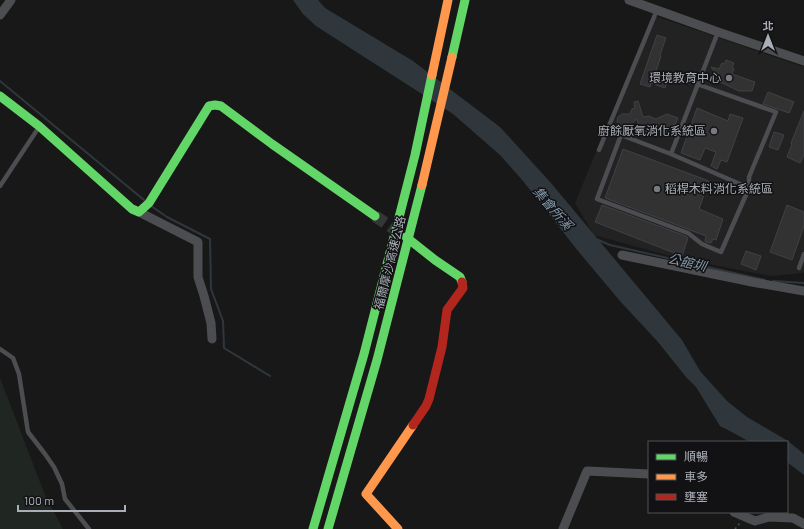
<svg xmlns="http://www.w3.org/2000/svg" width="804" height="529" font-family="Barlow,'Noto Sans TC',sans-serif">
<style>
.built{fill:#222223}
.green{fill:#202621}
.water{fill:#2f373c}
.lines{fill:none;stroke-linecap:round;stroke-linejoin:round}
.stream{stroke:#2f373c;stroke-width:2}
.building{fill:#323233;stroke:#404144}
.secondary-tunnel{stroke:#353638;stroke-width:12;stroke-dasharray:12 6;stroke-linecap:butt}
.path{stroke:#4e4f51;stroke-width:1.5;stroke-dasharray:2 3;stroke-linecap:butt}
.lane{stroke:#4c4d50;stroke-width:4.5}
.street{stroke:#4c4d50;stroke-width:9}
.fast{stroke:#63d668;stroke-width:9}
.slow{stroke:#ff974d;stroke-width:9}
.jam{stroke:#b3261e;stroke-width:9}
.fast-bridge{stroke:#63d668;stroke-width:9}
.slow-bridge{stroke:#ff974d;stroke-width:9}
.poi-dot{fill:#777a7f;stroke:#121214;stroke-width:1.5}
.labels{text-anchor:middle;stroke-width:3;stroke-linejoin:round;paint-order:stroke}
.poi-label{font-size:12px;fill:#aaafb7;stroke:#121214;text-anchor:end}
.street-label{font-size:12px;fill:#aaafb7;stroke:#121214}
.water-label{font-size:13px;font-style:italic;fill:#859cae;stroke:#121214}
</style>
<rect width="100%" height="100%" fill="#181818"/>
<path class="built" d="M652 15 804 67V270L803 273 772 276 738 270 666 255 594 235 575 203Z"/>
<path class="green" d="M0 378 45 495 63 529H0Z"/>
<path class="water" d="M293 0H318L325 8 413 61 500 127 551 183 682 340 700 371 727 401 747 417 788 441 804 454V475L787 462V442H750L726 429 720 426 696 387 686 377 658 342 620 301 578 251 523 181 500 155 453 114 316 26 303 14Z"/>
<g class="lines">
<path class="stream" d="M0 81 144 200
M151 206 167 217 210 239 211 289 223 321 224 348 270 376
M596 239 610 245 765 280
M773 281 804 283"/>
</g>
<path class="building" d="M657 35 666 38 660 55 661 56 654 77 667 82 665 88 651 83 650 87 640 84Z
M726 60 734 63 732 68 734 69 732 74 755 82 752 91H739L716 80 717 75 711 67 719 69 722 63 724 64Z
M768 92 794 102 789 113 763 104Z
M638 101 643 117 649 116 656 119 667 114 678 118 675 125 674 124 668 135 663 136 658 130 650 135 644 134 639 129 637 119 627 128H624L620 126 617 122 618 117 622 114H630L632 109 635 108 634 102Z
M697 108 728 121 730 114 743 118 727 162 721 160 717 169 711 166 716 152 705 148 700 160 681 153Z
M804 111V155L800 163 787 157 792 144 791 143Z
M774 132 784 135 778 150 769 147Z
M623 149 709 181 699 209 723 219 716 240 713 239 711 243 706 242 705 241 706 236 605 198Z
M602 205 686 236 688 238 682 256 595 222Z
M787 205 804 212V226L792 260 770 252Z
M746 251 761 256 756 270 741 264Z"/>
<g class="lines">
<path class="secondary-tunnel" d="M375 216 402 234"/>
<path class="path" d="M735 529 740 523"/>
<path class="lane" d="M697 84 776 112 749 177V188L721 252 702 244 688 233 597 199 621 135 671 154 749 188
M599 150 657 10
M671 154 718 32
M0 186 39 127
M799 268 804 254
M0 349 13 358 19 374 28 432 45 454 54 467 62 484 65 499 89 529"/>
<path class="street" d="M629 0 718 32 804 61
M0 15 11 0
M139 212 198 242V277L204 296 211 323 212 339
M622 255 752 282 804 291
M734 512 755 521 769 517 793 518 804 524
M563 529 587 471 649 474"/>
<path class="fast" d="M0 96 39 126 132 209 139 212 149 203 209 106 215 105 221 106 272 144 375 216
M406 237 435 260 460 277 462 282"/>
<path class="slow" d="M398 529 366 494 413 425"/>
<path class="jam" d="M413 425 426 406 429 399 442 347 447 310 463 288 462 282"/>
<path class="fast-bridge" d="M452 57 465 0
M313 529 364 354 415 155 432 75
M328 529 377 360 422 185"/>
<path class="slow-bridge" d="M432 75 448 0
M422 185 452 57"/>
</g>
<g class="poi-dot">
<circle cx="729" cy="78" r="4"/>
<circle cx="714" cy="131" r="4"/>
<circle cx="657" cy="189" r="4"/>
</g>
<g class="labels">
<g class="poi-label">
<text x="721" y="82">環境教育中心</text>
<text x="706" y="135">廚餘厭氧消化系統區</text>
<text x="665" y="193" text-anchor="start">稻桿木料消化系統區</text>
</g>
<g class="street-label">
<text transform="translate(390 263) rotate(-76)" y="4">福爾摩沙高速公路</text>
</g>
<g class="water-label">
<text transform="translate(553 208) rotate(49)" y="5">集會所溪</text>
<text transform="translate(687 262) rotate(13)" y="5">公館圳</text>
</g>
</g>
<rect x="648" y="441" width="140" height="72" fill="#121214" stroke="#4f5155"/>
<rect x="656" y="454" width="20" height="6" fill="#63d668" stroke="#4f5155"/>
<text x="684" y="461" font-size="12" fill="#aaafb7">順暢</text>
<rect x="656" y="474" width="20" height="6" fill="#ff974d" stroke="#4f5155"/>
<text x="684" y="481" font-size="12" fill="#aaafb7">車多</text>
<rect x="656" y="494" width="20" height="6" fill="#b3261e" stroke="#4f5155"/>
<text x="684" y="501" font-size="12" fill="#aaafb7">壅塞</text>
<g transform="translate(768 36)" stroke="#121214" stroke-width="3" paint-order="stroke">
<path d="M0-3L7 15L0 10L-7 15Z" fill="#aaafb7"/>
<text y="-6" font-size="11" font-weight="bold" text-anchor="middle" fill="#aaafb7">北</text>
</g>
<path d="M18 505v6h107v-6" fill="none" stroke="#aaafb7" stroke-width="2"/>
<text x="24" y="505" font-size="12" fill="#aaafb7" stroke="#121214" stroke-width="3" paint-order="stroke">100 m</text>
</svg>
